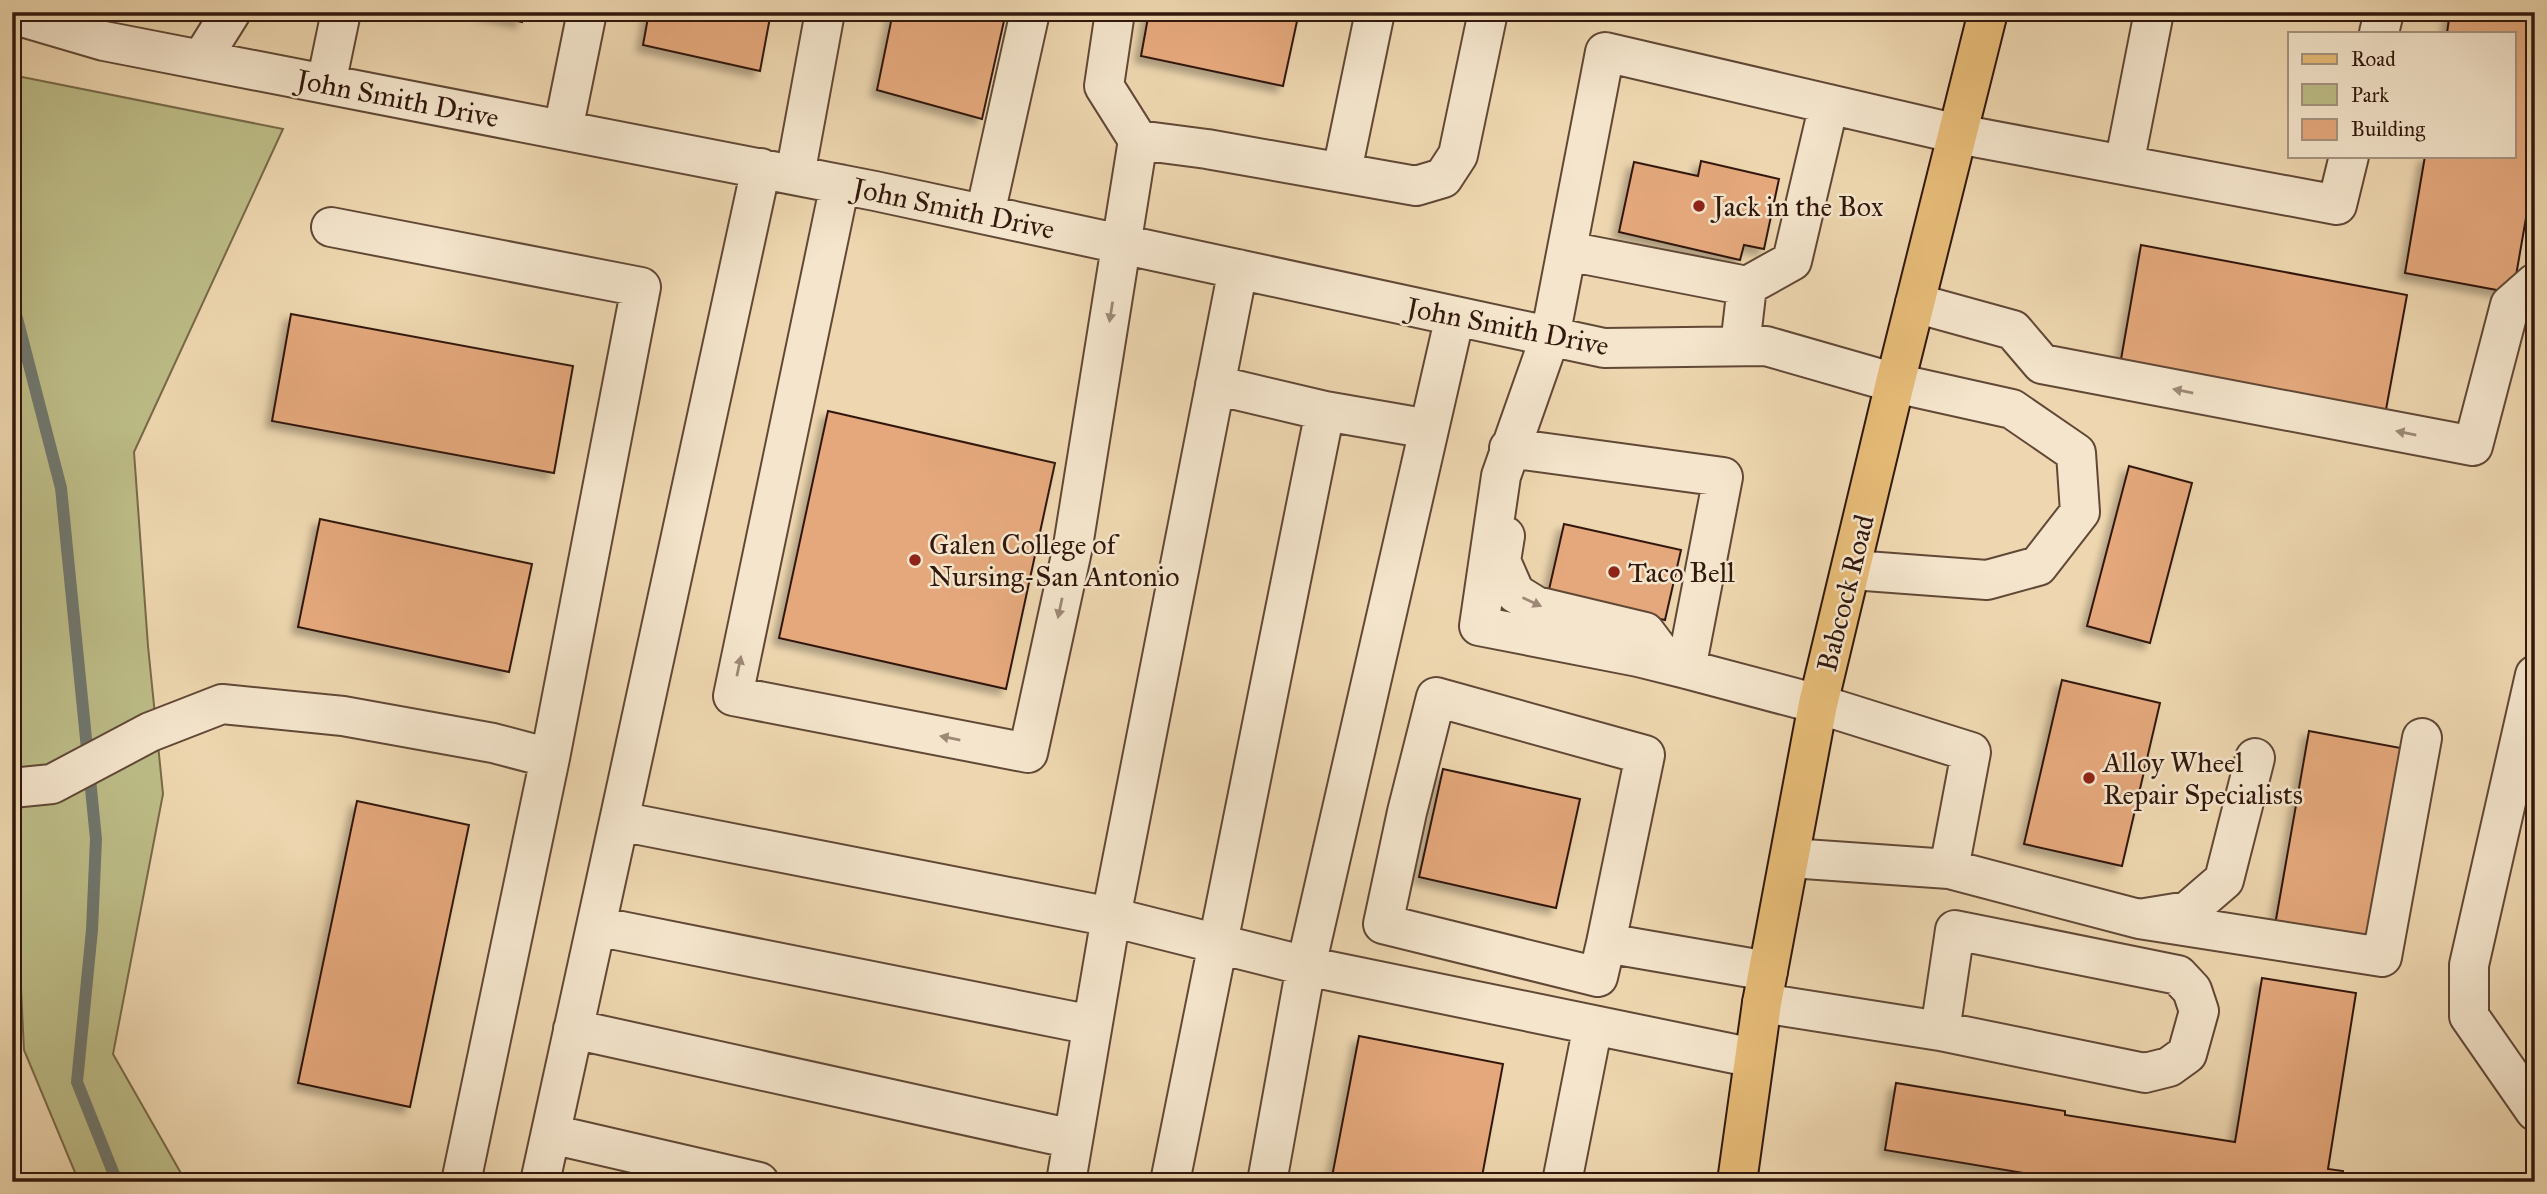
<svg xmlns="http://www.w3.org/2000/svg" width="2547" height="1194" font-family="'IM FELL Great Primer',serif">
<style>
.green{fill:#bdbd88;stroke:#786a4a;stroke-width:2}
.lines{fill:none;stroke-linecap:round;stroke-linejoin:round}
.stream{stroke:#70786f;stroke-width:12}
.building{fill:#e4a87c;stroke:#32180d;stroke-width:2;filter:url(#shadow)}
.minor-casing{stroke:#614836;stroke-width:42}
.major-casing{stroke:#32180d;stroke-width:42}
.minor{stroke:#f4e5cc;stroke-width:38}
.major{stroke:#e7bc78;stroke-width:38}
.oneway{fill:#9d8976}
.poi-dot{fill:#8f2418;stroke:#f4e5cc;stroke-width:2.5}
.labels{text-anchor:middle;stroke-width:5;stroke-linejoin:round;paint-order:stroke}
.street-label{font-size:28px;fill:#32180d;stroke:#f4e5cc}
.poi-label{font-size:28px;fill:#32180d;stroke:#f4e5cc;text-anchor:start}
</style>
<defs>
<filter id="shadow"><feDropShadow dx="-6" dy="6" stdDeviation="3.5" flood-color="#0004"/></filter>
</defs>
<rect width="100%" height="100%" fill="#eed7b0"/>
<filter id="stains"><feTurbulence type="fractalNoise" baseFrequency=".00286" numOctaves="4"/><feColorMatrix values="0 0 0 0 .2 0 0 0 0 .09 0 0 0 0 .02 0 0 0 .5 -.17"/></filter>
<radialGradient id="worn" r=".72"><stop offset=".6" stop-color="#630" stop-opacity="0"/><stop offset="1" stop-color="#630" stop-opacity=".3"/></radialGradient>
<path class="green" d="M12 75 283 129 134 452 148 646 163 794 113 1054 186 1182H79L24 1050 13 826 20 772 12 761Z"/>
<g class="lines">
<path class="stream" d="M12 299 61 488 96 839 92 930 77 1082 117 1182"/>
</g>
<path class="building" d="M480 12H524L522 22Z
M649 12H771L760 71 643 45Z
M893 12H1006L982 119 877 90Z
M1149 12H1299L1283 86 1141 56Z
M2450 12H2535V166L2513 293 2405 273 2425 156H2514V33H2447Z
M1701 161 1779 179 1764 249 1744 245 1740 260 1619 232 1634 162 1698 176Z
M2141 245 2407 295 2385 415 2120 365Z
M291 314 573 366 554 473 272 421Z
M828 411 1055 463 1006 689 779 638Z
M2129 466 2192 483 2150 643 2087 626Z
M320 519 532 564 509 672 298 627Z
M1564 524 1681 550 1665 620 1548 594Z
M2062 680 2160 703 2122 866 2024 844Z
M2309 731 2406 749 2372 942 2275 925Z
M1443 769 1580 799 1556 908 1419 877Z
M357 801 469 825 410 1107 298 1083Z
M2262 978 2356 993 2328 1169 2343 1171 2341 1182H2052L2053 1178 1885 1150 1896 1083 2065 1111V1115L2235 1142Z
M1359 1036 1503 1064 1481 1182H1331Z
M12 1161 27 1182H12Z"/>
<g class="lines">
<defs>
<path id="minor" d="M12 14 104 41 875 191 1604 348 1766 346 1895 383 2012 409 2076 453 2080 512 2038 566 1987 580 1852 570
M2379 33 2384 12
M201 60 231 12
M326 84 341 12
M563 130 587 12
M1138 140 1207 149 1416 186 1443 178 1458 155 1488 12
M2124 165 2154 12
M1342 171 1375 12
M795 175 825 12
M840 184 733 696 1028 753 1073 546 1138 140 1104 86 1115 12
M985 214 1030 12
M331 227 641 287 550 758
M1567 251 1747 286 1740 346
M1747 286 1792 261 1829 104
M1915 303 2013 330 2042 364 2473 446 2510 305 2535 283
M1215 385 1325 411
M1509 448 1723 477 1686 669
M1505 536 1501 561 1515 593 1536 606 1645 632 1663 656
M2535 675 2469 965V1016L2535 1111
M12 788 52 784 150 732 222 704 343 716 493 743 550 758 461 1182
M619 821 761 168
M1790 858 1949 869 1971 752 1818 704 1686 669 1638 657 1479 626 1501 476 1550 337 1605 52 1958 134 2337 205 2349 156
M1949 869 2139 919 2188 911 2224 880 2255 758
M2139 919 2382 957 2422 738
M596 926 1092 1025
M1606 943 1645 755 1436 697 1407 812 1383 924 1598 977 1606 943 1768 971
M1762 1003 1940 1031 2145 1073 2169 1067 2187 1054 2199 1011 2192 990 2178 975 1955 930 1940 1031
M573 1029 1073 1139
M551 1134 759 1182
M540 1182 619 821 1111 917 1238 269
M1066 1182 1111 917 1306 966 1754 1058
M1170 1182 1325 411 1429 429
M1267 1182 1306 966 1455 316
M1562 1182 1593 1025"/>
<path id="major" d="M1737 1182 1762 1003 1818 704 1895 383 1988 12"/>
</defs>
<use href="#minor" class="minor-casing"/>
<use href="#major" class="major-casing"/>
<use href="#minor" class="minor"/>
<use href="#major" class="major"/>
</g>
<defs><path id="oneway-solid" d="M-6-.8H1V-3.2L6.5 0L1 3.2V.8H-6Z" transform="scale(1.75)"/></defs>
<g class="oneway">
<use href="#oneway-solid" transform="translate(1111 312) rotate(99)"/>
<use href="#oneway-solid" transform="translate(2183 391) rotate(-169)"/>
<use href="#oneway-solid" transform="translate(2406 433) rotate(-169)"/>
<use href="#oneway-solid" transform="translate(1532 602) rotate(25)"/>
<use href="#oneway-solid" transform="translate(1060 608) rotate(102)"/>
<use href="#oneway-solid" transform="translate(739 666) rotate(-78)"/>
<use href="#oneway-solid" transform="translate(950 738) rotate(-169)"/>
</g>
<g class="poi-dot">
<circle cx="1699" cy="206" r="7"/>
<circle cx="915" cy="560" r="7"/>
<circle cx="1614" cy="572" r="7"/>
<circle cx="2089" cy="778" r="7"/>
</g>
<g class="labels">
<g class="street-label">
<text transform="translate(398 98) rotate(11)" y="10">John Smith Drive</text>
<text transform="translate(954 208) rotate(12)" y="10">John Smith Drive</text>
<text transform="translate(1508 326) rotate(11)" y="10">John Smith Drive</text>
<text transform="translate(1845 593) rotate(-76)" y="10">Babcock Road</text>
</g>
<g class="poi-label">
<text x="1713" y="216">Jack in the Box</text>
<text x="929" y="554">Galen College of<tspan x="929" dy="32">Nursing-San Antonio</tspan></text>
<text x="1628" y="582">Taco Bell</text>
<text x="2103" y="772">Alloy Wheel<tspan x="2103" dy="32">Repair Specialists</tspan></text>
</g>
</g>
<rect width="2547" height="1194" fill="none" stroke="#eed7b0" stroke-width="42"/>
<rect x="14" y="14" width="2519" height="1166" fill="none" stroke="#32180d" stroke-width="3.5"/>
<rect x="21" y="21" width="2505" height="1152" fill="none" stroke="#32180d" stroke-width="2"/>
<rect x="2288" y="32" width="228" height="126" fill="#f4e5cc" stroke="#a69380" stroke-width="2"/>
<rect x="2302" y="54" width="35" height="10" fill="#e7bc78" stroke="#a69380" stroke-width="2"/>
<text x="2351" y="66" font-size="21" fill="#32180d">Road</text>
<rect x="2302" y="84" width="35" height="21" fill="#bdbd88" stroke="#a69380" stroke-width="2"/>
<text x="2351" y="102" font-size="21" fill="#32180d">Park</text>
<rect x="2302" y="119" width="35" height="21" fill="#e4a87c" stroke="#a69380" stroke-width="2"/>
<text x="2351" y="136" font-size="21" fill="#32180d">Building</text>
<rect width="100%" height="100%" filter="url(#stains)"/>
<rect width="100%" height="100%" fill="url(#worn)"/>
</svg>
